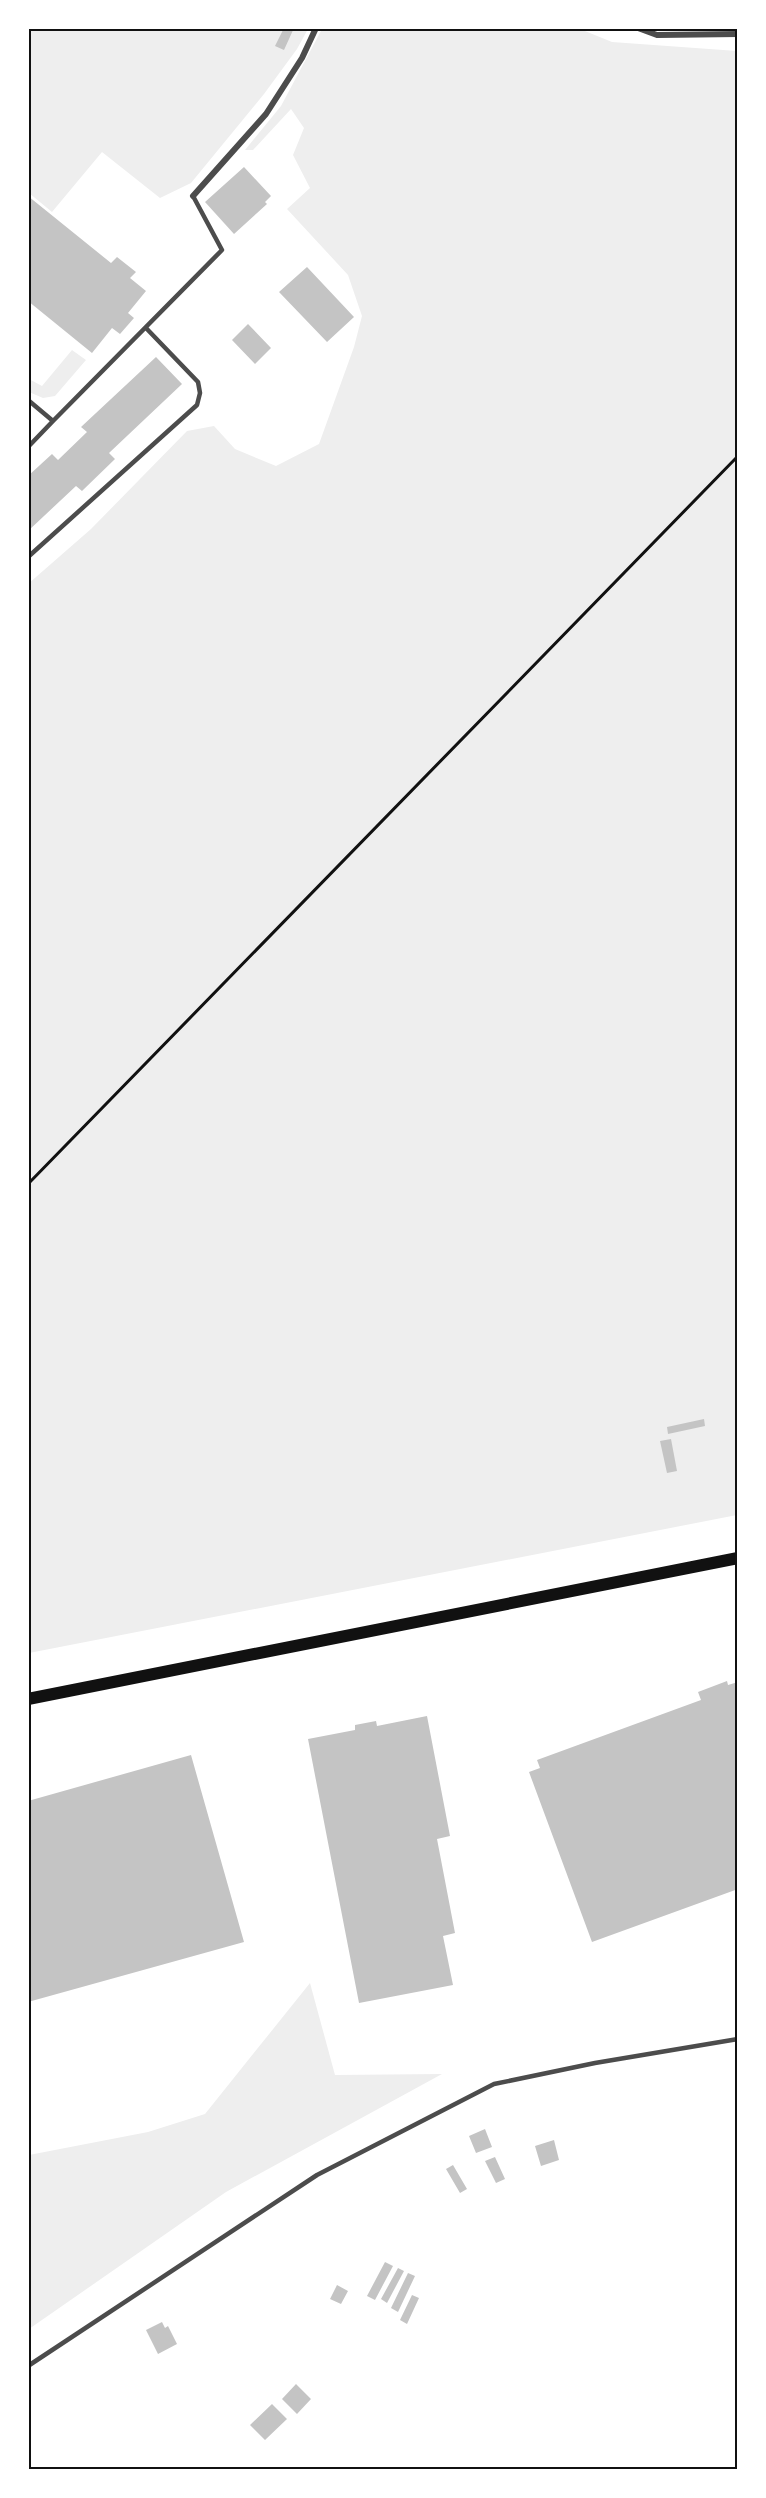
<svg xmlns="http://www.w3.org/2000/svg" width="766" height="2498" font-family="'Roboto Condensed',sans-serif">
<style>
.green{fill:#eee}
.building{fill:#c4c4c4}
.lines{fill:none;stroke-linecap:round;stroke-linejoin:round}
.path{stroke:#111;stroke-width:3}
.service{stroke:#4c4c4c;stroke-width:4.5}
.minor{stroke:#4c4c4c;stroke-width:6}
.secondary{stroke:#111;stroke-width:12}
.neatline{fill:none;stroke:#111;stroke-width:2}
</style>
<rect width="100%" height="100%" fill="#fff"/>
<path class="green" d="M28 29H308L297 49 264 94 191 183 160 198 102 152 52 212 29 193Z
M322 29H580L612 42 737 51V1515L29 1653 28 584 91 529 187 431 214 426 235 449 276 466 319 444 354 347 362 316 348 275 287 209 310 188 293 155 304 128 291 109 253 150H245L281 106Z
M72 350 86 360 55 396 43 398 29 392V379L42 386Z
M310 1983 335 2075 442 2074 226 2192 29 2329V2155L148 2132 205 2114Z"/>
<path class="building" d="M284 28H294L284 50 275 46Z
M244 167 271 196 265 202 267 204 234 234 205 202Z
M28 196 111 263 117 257 136 272 130 278 146 291 128 313 134 318 120 334 112 328 92 353 28 301Z
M307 267 354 317 327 342 279 292Z
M248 324 271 348 255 364 232 340Z
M156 357 182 384 109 453 115 459 82 491 76 486 28 531V476L52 454 58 460 87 432 81 427Z
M704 1419 705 1426 668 1434 667 1427Z
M671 1439 677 1471 667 1473 660 1441Z
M727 1681 728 1685 738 1682V1889L592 1942 529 1772 540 1768 537 1760 701 1700 698 1692Z
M427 1716 450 1836 437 1839 455 1933 443 1936 453 1985 359 2003 308 1739 355 1730V1725L376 1721 377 1726Z
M191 1755 244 1942 28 2002V1801Z
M485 2129 492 2147 476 2153 469 2136Z
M554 2140 559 2160 541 2166 535 2146Z
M495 2157 505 2179 496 2183 485 2161Z
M453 2165 467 2189 460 2193 446 2169Z
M385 2262 393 2266 375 2300 367 2296Z
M398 2268 404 2271 387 2303 381 2299Z
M408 2273 415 2276 398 2312 391 2308Z
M337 2285 348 2291 341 2304 330 2299Z
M412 2295 419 2298 407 2324 400 2320Z
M162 2322 165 2328 168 2326 177 2344 158 2354 146 2330Z
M296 2384 311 2399 297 2414 282 2399Z
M272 2404 287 2419 265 2440 250 2425Z"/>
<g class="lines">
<path class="path" d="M28 1184 738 456"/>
<path class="service" d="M28 400 53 421 222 250 193 196
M28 447 53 421
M28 557 197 405 200 393 198 382 146 328
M28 2366 317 2175 494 2084 595 2063 738 2039"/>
<path class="minor" d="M638 28 657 35 738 34
M193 196 266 114 302 58 316 28"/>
<path class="secondary" d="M28 1699 738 1558"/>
</g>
<rect width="766" height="2498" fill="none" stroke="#ffffff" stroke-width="60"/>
<rect x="30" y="30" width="706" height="2438" class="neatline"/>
</svg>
